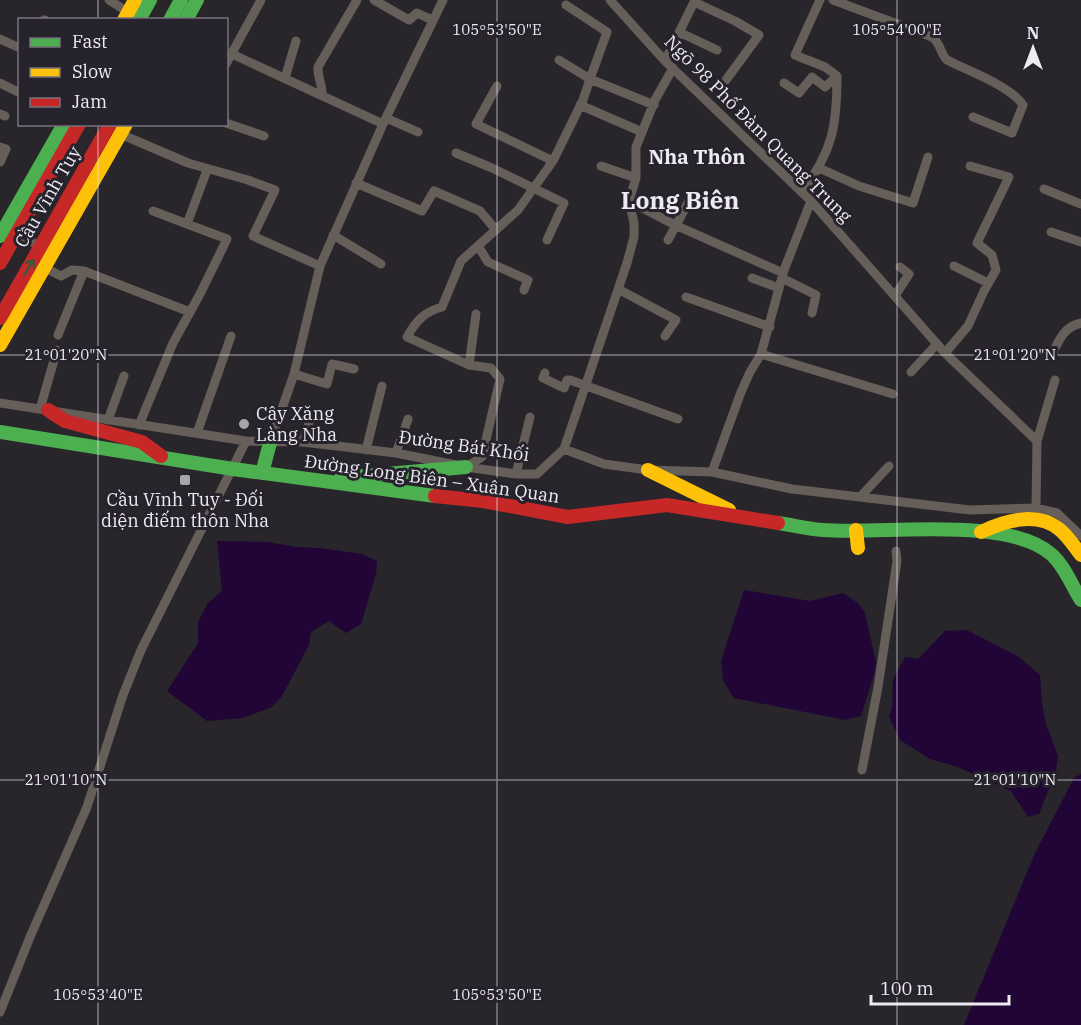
<svg xmlns="http://www.w3.org/2000/svg" width="1081" height="1025" font-family="'IBM Plex Serif',serif">
<style>
.water{fill:#200536}
.lines{fill:none;stroke-linecap:round;stroke-linejoin:round}
.street{stroke:#665f59;stroke-width:9}
.fast{stroke:#4caf50;stroke-width:14}
.slow{stroke:#ffc107;stroke-width:14}
.jam{stroke:#c62828;stroke-width:14}
.oneway{stroke:#365b3b}
.ticks{fill:none;stroke:#edeaf1;stroke-width:1.5;stroke-opacity:0.45}
.poi-dot{fill:#a8a5ac;stroke:#27232d;stroke-width:2}
.labels{text-anchor:middle;stroke-width:6;stroke-linejoin:round;paint-order:stroke}
.street-label{font-size:18px;fill:#edeaf1;stroke:#27232d}
.poi-label{font-size:18px;fill:#edeaf1;stroke:#27232d;text-anchor:start}
.neighbourhood-label{font-size:20px;font-weight:bold;fill:#edeaf1;stroke:#27232d}
.district-label{font-size:24px;font-weight:bold;fill:#edeaf1;stroke:#27232d}
.ticks-label{font-size:15px;text-anchor:middle;fill:#edeaf1;stroke:#27232d;stroke-width:6;stroke-linejoin:round;paint-order:stroke}
</style>
<rect width="100%" height="100%" fill="#28252b"/>
<path class="water" d="M217 541 268 542 296 547 320 548 362 554 377 561 376 574 361 624 346 633 329 621 311 632 309 645 282 696 272 707 243 718 207 721 167 691 198 643V622L208 603 222 591Z
M744 590 810 601 843 593 858 603 865 613 876 662 874 675 861 716 845 720 734 698 723 681 721 661Z
M967 630 1019 657 1040 675 1042 703 1046 724 1058 756 1056 771 1039 814 1028 817 1011 791 958 767 930 759 900 740 889 717 892 708 893 680 905 657 918 659 945 631Z
M1081 774V1025H964L1035 853 1074 778Z"/>
<g class="lines">
<path class="street" d="M109 0 123 9
M374 0 409 20 417 13 432 20
M610 0 665 61 811 201 945 353 1037 441 1036 508
M833 0 932 37C941 43 940 54 947 60 968 71 1011 86 1023 105L1012 133 973 117
M694 2 735 21 759 35 726 80
M44 20H45
M679 32 717 50
M0 39 20 48
M232 54 383 124
M559 60 590 79 607 32 566 5
M665 61 695 0
M226 64 261 0
M285 78 296 41
M0 83 20 93
M784 83 799 93 812 77 825 87 837 76
M497 86 476 124 553 161
M322 95C323 85 317 78 318 67L357 0
M580 105 642 132
M0 114 5 116
M386 118 418 132
M226 123 264 136
M125 136 188 163 248 180 275 190 253 236 320 266
M0 147 6 149 0 162
M456 153 492 168 564 203 547 240
M601 166 636 178
M819 168 859 186 913 203 928 157
M356 183 422 211 434 191 480 211 496 230
M1044 189 1081 204
M802 191C833 152 837 124 837 76L825 67 795 55 820 0
M629 201 675 225 783 273
M153 211 187 224
M1051 232 1081 242
M14 233 42 247
M333 235 381 264
M668 240 690 199
M478 246 488 262 528 280 524 290
M954 266 988 283
M47 269 61 276 72 270 84 271 190 312
M752 278 779 288
M782 278 816 295 812 313
M618 289 676 320 665 336
M895 296 909 274 900 267
M686 297 770 327
M58 335 84 271
M945 353 968 326 984 291 996 270 992 255 977 243 1009 177 970 166
M761 354 893 394
M1051 357C1058 342 1063 327 1081 323
M469 365 476 314
M911 372 937 344
M545 373 543 378 564 388 567 380H570L678 419
M294 374 327 384 332 364 354 369
M0 403 246 441 303 442 396 453 466 467 516 474H537L564 449 604 464 648 470 712 472 792 489 970 510 1036 508 1057 513 1081 536
M40 409 57 350
M108 420 124 376
M139 425 173 343 200 294 227 239 187 224 207 170
M197 433 231 336
M1037 441 1055 380
M303 442 310 420
M270 443 294 374 320 266 383 124 443 0
M564 449 627 263 634 237V223L629 201 636 178V147L655 100 673 68
M366 450 382 386
M396 453 408 419
M466 467 482 457 500 379 491 368 469 365 407 337C416 321 424 312 442 307L461 261 518 210 553 161 583 100 590 79 654 105
M712 472 741 392 750 372 761 354 784 270 811 201
M516 474 530 417
M860 497 889 466
M862 770 878 687 897 561 896 551
M0 1012 30 937 87 807 123 695 141 650 246 441"/>
<path class="fast" d="M139 20 150 0
M170 20 181 0
M186 20 197 0
M0 236 64 124
M0 432 233 469 435 496
M262 473 270 443
M341 478 466 467
M778 523C793 525 808 529 823 530 882 535 1005 515 1051 554 1064 565 1072 586 1081 600"/>
<path class="slow" d="M124 20 135 0
M0 345 126 124
M648 470 729 510
M856 530 858 548
M981 532C1005 521 1036 511 1059 529 1068 536 1074 546 1081 555"/>
<path class="jam" d="M0 263 79 124
M0 318 110 124
M48 410 65 421 142 442 161 456
M435 496 483 501 568 517 667 505 778 523"/>
</g>
<defs><path id="oneway-shaft" d="M-6 0H5M1.5-3L5.5 0L1.5 3" fill="none" stroke-width="1.6" stroke-linecap="round" stroke-linejoin="round" transform="scale(1.5)"/></defs>
<use class="oneway" href="#oneway-shaft" transform="translate(29 267) rotate(-60)"/>
<path class="ticks" d="M98 0V20M497 0V1025M897 0V1025M98 124V1025M0 355H1081M0 780H1081"/>
<g class="poi-dot">
<circle cx="244" cy="424" r="6"/>
<rect x="179" y="474" width="12" height="12" rx="3"/>
</g>
<g class="labels">
<g class="street-label">
<text transform="translate(758 129) rotate(45)" y="6">Ngõ 98 Phố Đàm Quang Trung</text>
<text transform="translate(48 197) rotate(-60)" y="6">Cầu Vĩnh Tuy</text>
<text transform="translate(464 446) rotate(8)" y="6">Đường Bát Khối</text>
<text transform="translate(432 479) rotate(8)" y="6">Đường Long Biên – Xuân Quan</text>
</g>
<g class="poi-label">
<text x="256" y="420">Cây Xăng<tspan x="256" dy="21">Làng Nha</tspan></text>
<text x="185" y="506" text-anchor="middle">Cầu Vĩnh Tuy - Đối<tspan x="185" dy="21">diện điếm thôn Nha</tspan></text>
</g>
<g class="neighbourhood-label">
<text x="697" y="164">Nha Thôn</text>
</g>
<g class="district-label">
<text x="680" y="209">Long Biên</text>
</g>
</g>
<g class="ticks-label">
<text x="497" y="35">105°53'50"E</text>
<text x="897" y="35">105°54'00"E</text>
<text x="66" y="360">21°01'20"N</text>
<text x="1015" y="360">21°01'20"N</text>
<text x="66" y="785">21°01'10"N</text>
<text x="1015" y="785">21°01'10"N</text>
<text x="98" y="1000">105°53'40"E</text>
<text x="497" y="1000">105°53'50"E</text>
</g>
<rect x="18" y="18" width="210" height="108" fill="#27232d" stroke="#76737b" stroke-width="1.5"/>
<rect x="30" y="38" width="30" height="9" fill="#4caf50" stroke="#76737b" stroke-width="1.5"/>
<text x="72" y="48" font-size="18" fill="#edeaf1">Fast</text>
<rect x="30" y="68" width="30" height="9" fill="#ffc107" stroke="#76737b" stroke-width="1.5"/>
<text x="72" y="78" font-size="18" fill="#edeaf1">Slow</text>
<rect x="30" y="98" width="30" height="9" fill="#c62828" stroke="#76737b" stroke-width="1.5"/>
<text x="72" y="108" font-size="18" fill="#edeaf1">Jam</text>
<g transform="translate(1033 48)" stroke="#27232d" stroke-width="4.5" paint-order="stroke">
<path d="M0-4.5L10 22L0 15L-10 22Z" fill="#edeaf1"/>
<text y="-9" font-size="16" font-weight="bold" text-anchor="middle" fill="#edeaf1">N</text>
</g>
<path d="M871 995v9h138v-9" fill="none" stroke="#edeaf1" stroke-width="3"/>
<text x="880" y="995" font-size="18" fill="#edeaf1" stroke="#27232d" stroke-width="4.5" paint-order="stroke">100 m</text>
</svg>
